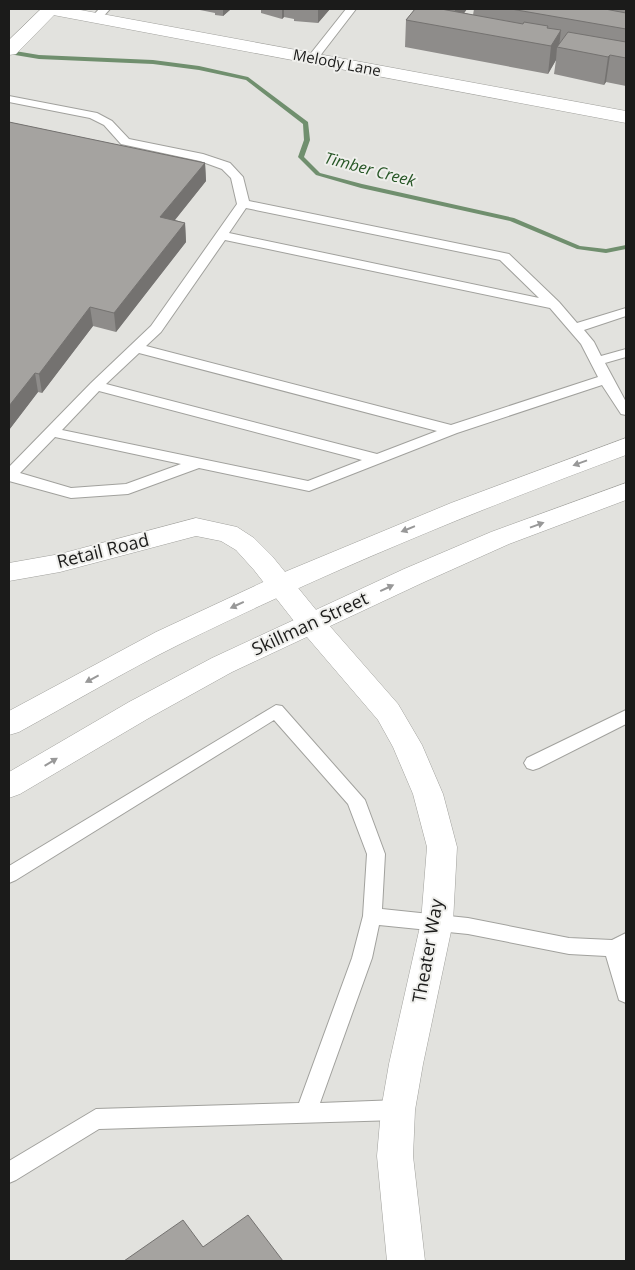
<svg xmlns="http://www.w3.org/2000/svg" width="635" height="1270" font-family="'Open Sans',sans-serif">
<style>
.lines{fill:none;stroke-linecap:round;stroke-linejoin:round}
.stream{fill:#708f6e;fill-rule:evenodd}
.lane-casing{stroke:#a1a19d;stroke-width:2}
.street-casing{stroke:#a1a19d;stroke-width:1}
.secondary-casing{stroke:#a1a19d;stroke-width:1}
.lane{fill:#fff;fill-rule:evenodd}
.street{fill:#fff;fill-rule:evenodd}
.secondary{fill:#fff;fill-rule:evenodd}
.wall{fill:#8e8c8a}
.shaded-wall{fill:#747270}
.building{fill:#a5a3a0;stroke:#747270}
.oneway{fill:#989898}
.labels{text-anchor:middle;stroke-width:4;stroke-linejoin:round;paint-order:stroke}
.far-street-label{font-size:15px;fill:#1b1b1a;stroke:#efefec}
.far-water-label{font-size:16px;font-style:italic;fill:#285727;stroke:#efefec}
.street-label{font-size:18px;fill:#1b1b1a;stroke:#efefec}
</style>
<rect width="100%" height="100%" fill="#e2e2de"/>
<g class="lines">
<path class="stream" d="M9 50 39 55 153 60 199 66 248 77 308 122 310 140 304 157 320 173 362 184 514 218 580 246 606 249 626 245V249L606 253 577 249 510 221 361 188 316 175 298 157 304 140 303 124 246 80 199 70 153 64 39 59 9 54Z"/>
<defs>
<path id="lane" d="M99 9H110L100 20H92L91 18Z
M346 9H356L316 61H308L307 59 308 57Z
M9 96 97 113 112 121 129 139 203 154 230 163 243 177 249 201 509 254 559 302 577 323 626 308V316L584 330 594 342 601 356 626 349V357L605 363 626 402V415L621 414 602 385 457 433 309 491 199 468 128 494 71 498 9 481V467L91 383 151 326 237 204 231 178 222 169 200 161 121 144 104 125 90 118 9 102ZM246 208 500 260 539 298 229 233ZM225 240 550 308 581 344 598 377 451 425 146 346 161 332ZM139 353 437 431 377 454 106 384ZM99 391 362 460 308 481 62 430ZM55 437 181 464 126 484 71 488 20 473Z
M276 705 282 706 365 800 385 854 382 909 468 918 569 938 612 940 626 933V951L625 952 626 958V1003L619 1000 606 956 569 954 468 934 379 925 372 958 320 1103 398 1100 405 1103 408 1110 405 1117 398 1120 99 1129 16 1180 9 1183V1161L96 1109 299 1103 352 958 363 916 367 854 348 804 274 720 16 880 9 883V866Z
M626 710V724L539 768 533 770 527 768 524 763 527 758Z"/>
<path id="street" d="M41 9H60L16 54 9 55V40Z
M196 518 237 527 254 538 272 556 321 616 398 704 422 745 443 794 457 847 453 922 423 1064 415 1110 413 1156 425 1261H387L377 1156 381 1110 389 1064 421 922 427 847 413 794 393 747 378 720 301 630 254 570 236 550 221 541 196 536 60 572 9 581V563L60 554Z"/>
<path id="secondary" d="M39 9H75L626 111V123L48 14 42 13Z
M626 438V455C474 511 324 573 178 645 124 672 72 703 19 732L9 735V711L156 632 287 571 451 503Z
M626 483V500L509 544 422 583 232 672 149 718 20 794 9 798V772L129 702 212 658 404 569 491 532Z"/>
</defs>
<use href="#lane" class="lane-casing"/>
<use href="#street" class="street-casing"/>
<use href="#secondary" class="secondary-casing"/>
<use href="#lane" class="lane"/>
<use href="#street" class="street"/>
<use href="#secondary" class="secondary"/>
</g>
<path class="wall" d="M187 9H231L223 16 215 15V13L195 9 193 10Z
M261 9H330L318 23 294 21V19L284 17 282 19 261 13Z
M415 9H467L464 13 473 15 474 9H626V86L606 82 604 85 554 74 556 60 548 74 405 47 406 20Z
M9 122 205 163 206 181 175 220 185 223 186 242 116 332 93 326 42 393 38 392 9 430Z"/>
<path class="shaded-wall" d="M223 9H231L223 16Z
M282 9H284V17L282 19Z
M318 9H330L318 23Z
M455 9H467L454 27Z
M561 30 559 47H557L556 60 548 74 551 46Z
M610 55 606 82 604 85 608 57Z
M205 163 206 181 162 236 160 217Z
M185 223 186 242 116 332 114 313Z
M90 307 93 326 42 393 39 374Z
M35 373 38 392 9 430V406Z"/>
<path class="building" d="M415 9H441L523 24 524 22 548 26 547 28 561 30 551 46 406 20Z
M511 9H605L626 13V29Z
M568 32 626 42V58L610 55 608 57 557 47Z
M9 122 205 163 160 217 185 223 114 313 90 307 39 374 35 373 9 406Z
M248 1215 283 1261H124L183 1220 203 1247Z"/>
<defs><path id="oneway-solid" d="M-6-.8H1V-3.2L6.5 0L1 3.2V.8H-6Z" transform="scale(1.25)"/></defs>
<g class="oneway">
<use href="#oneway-solid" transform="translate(580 463) rotate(160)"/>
<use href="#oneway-solid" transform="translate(537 525) rotate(-20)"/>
<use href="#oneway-solid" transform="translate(408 529) rotate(158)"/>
<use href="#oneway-solid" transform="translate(387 588) rotate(-25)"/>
<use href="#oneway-solid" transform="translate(237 605) rotate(155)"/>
<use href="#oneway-solid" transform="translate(92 679) rotate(152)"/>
<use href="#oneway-solid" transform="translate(51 762) rotate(-31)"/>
</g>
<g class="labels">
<g class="far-street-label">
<text transform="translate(337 63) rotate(11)" y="5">Melody Lane</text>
</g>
<g class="far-water-label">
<text transform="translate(370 169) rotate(15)" y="6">Timber Creek</text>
</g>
<g class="street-label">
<text transform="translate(103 551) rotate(-14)" y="6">Retail Road</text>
<text transform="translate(310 624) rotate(-25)" y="6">Skillman Street</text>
<text transform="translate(428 951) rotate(-80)" y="6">Theater Way</text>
</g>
</g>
<rect width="635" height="1270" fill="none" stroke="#1b1b1a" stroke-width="20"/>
</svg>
